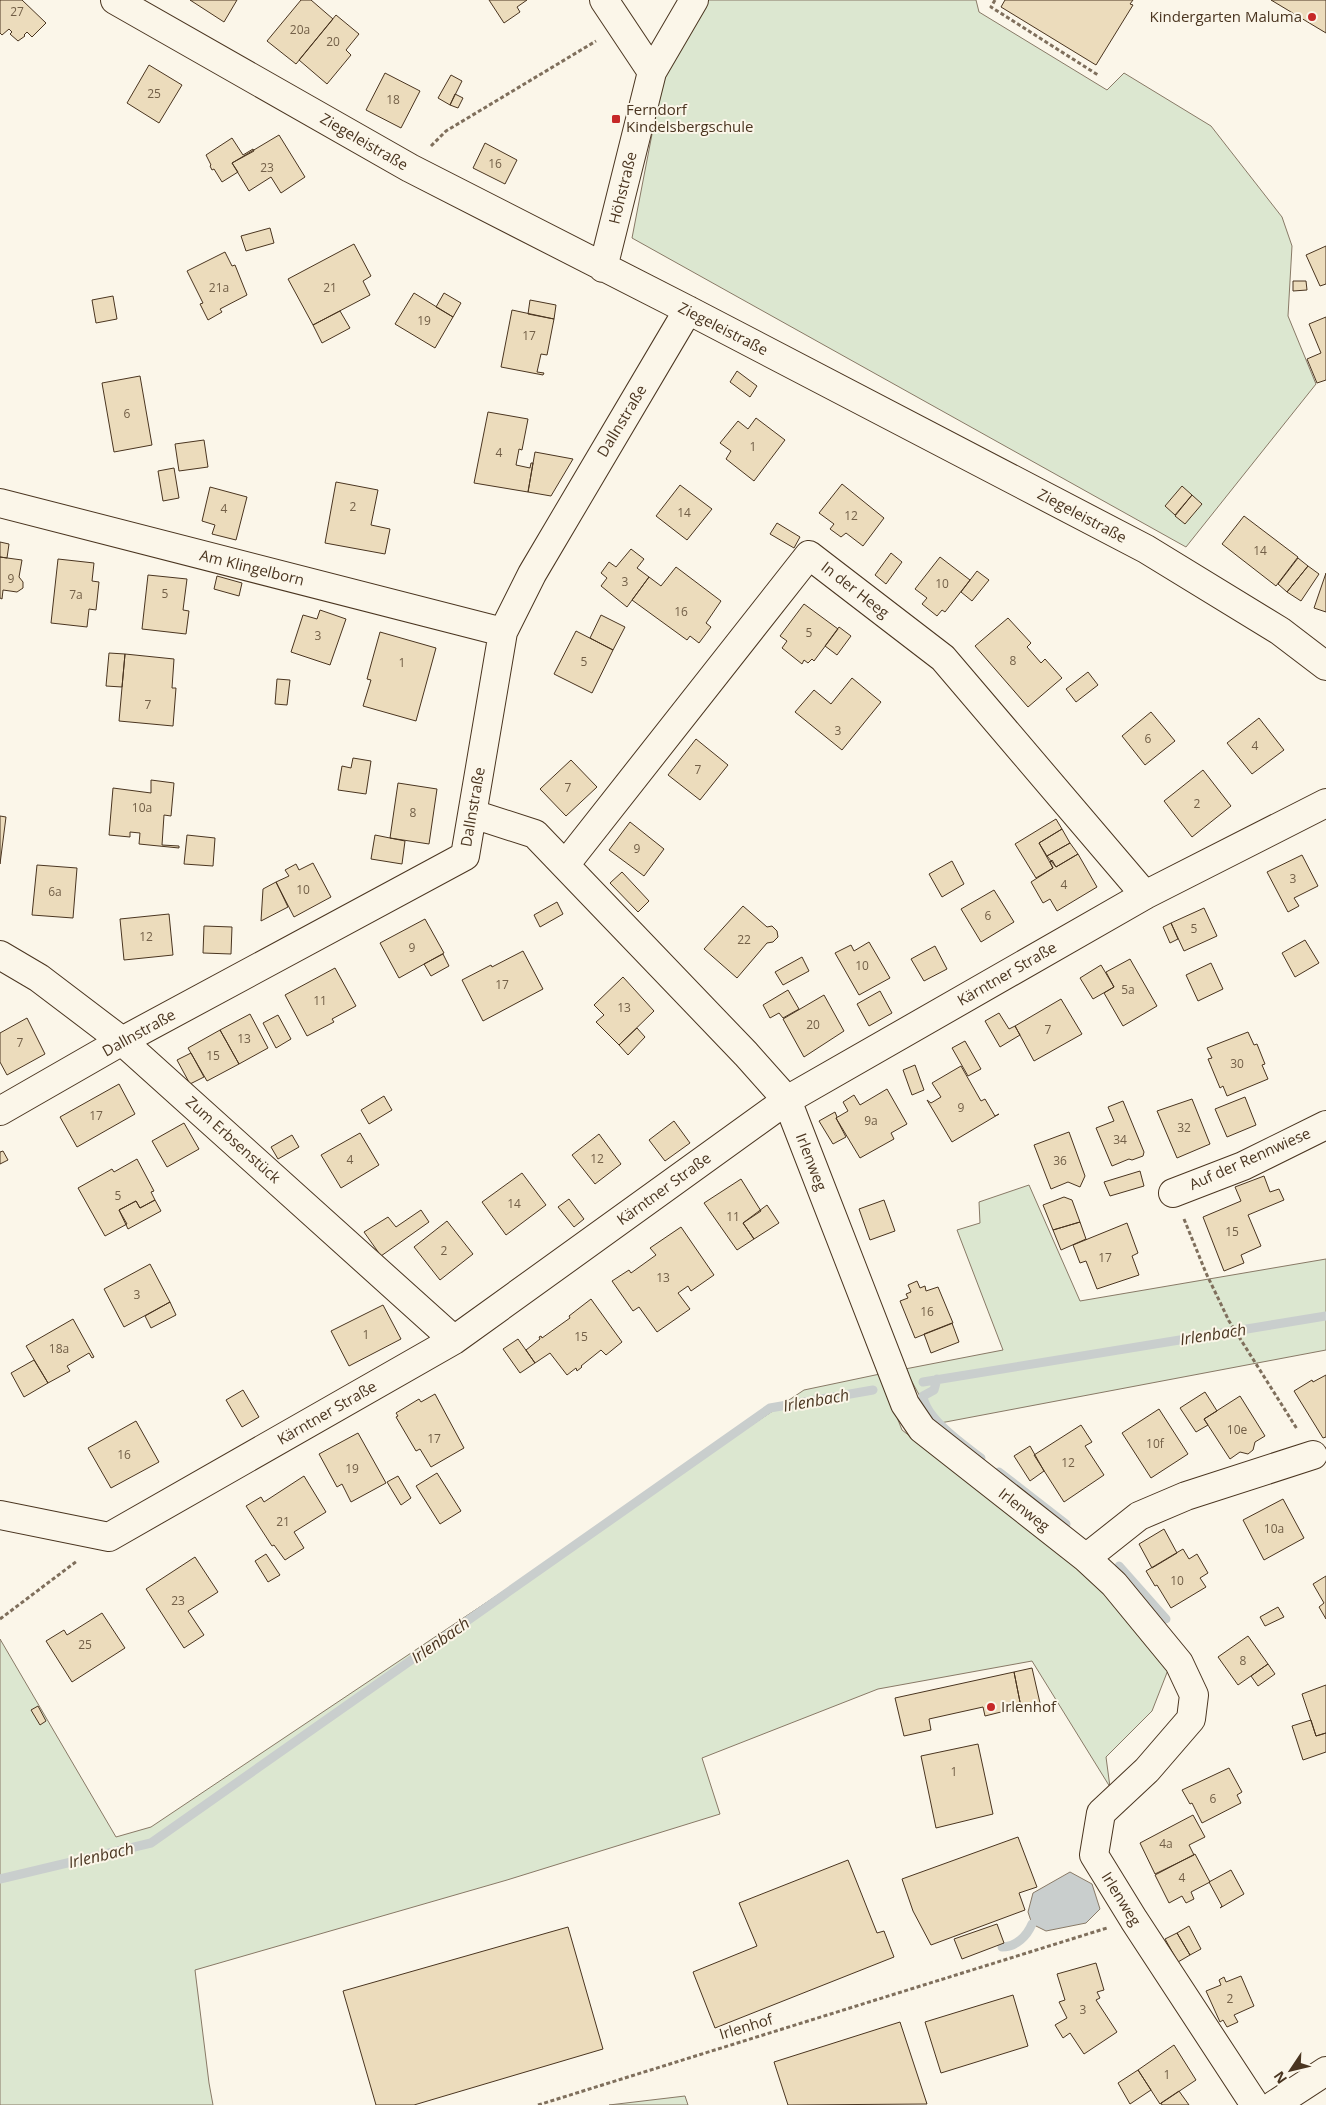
<svg xmlns="http://www.w3.org/2000/svg" width="1326" height="2105" font-family="'Open Sans',sans-serif">
<style>
.green{fill:#dce7d0;stroke:#887966}
.water{fill:#c9cecd;stroke:#887966}
.lines{fill:none;stroke-linecap:round;stroke-linejoin:round}
.stream{stroke:#c9cecd;stroke-width:9}
.building{fill:#ecdcbc;stroke:#4a3520}
.minor-casing{stroke:#4a3520;stroke-width:30}
.path{stroke:#7f6f5c;stroke-width:3;stroke-dasharray:4 2.5;stroke-linecap:butt}
.minor{stroke:#fbf6e9;stroke-width:28}
.poi-dot{fill:#c62828;stroke:#fbf6e9;stroke-width:2}
.labels{text-anchor:middle;stroke-width:4;stroke-linejoin:round;paint-order:stroke}
.number-label{font-size:12px;fill:#725f47}
.poi-label{font-size:15px;fill:#4a3520;stroke:#fbf6e9;text-anchor:start}
.street-label{font-size:15px;fill:#4a3520;stroke:#fbf6e9}
.water-label{font-size:16px;font-style:italic;fill:#4a3520;stroke:#fbf6e9}
</style>
<rect width="100%" height="100%" fill="#fbf6e9"/>
<path class="green" d="M707 0H976L979 12 1107 90 1124 73 1211 126 1282 217 1292 246 1288 316 1316 384 1186 547 632 238 664 72Z
M1029 1185 1080 1301 1326 1259V1350L935 1424 905 1369 1003 1350 957 1230 980 1223 979 1202Z
M880 1374 902 1430 1090 1575 1168 1670 1152 1711 1106 1757 1110 1787 1032 1661 878 1689 702 1758 720 1814 507 1880 195 1970 209 2083 213 2105H0V1639L116 1837 151 1827 804 1390Z
M685 2096 688 2105H609Z"/>
<path class="water" d="M1070 1872 1092 1884 1100 1909 1086 1923 1046 1931 1032 1924 1028 1912 1033 1893Z"/>
<g class="lines">
<path class="stream" d="M937 1379 934 1390 923 1396C926 1419 964 1445 981 1458
M923 1382 1326 1316
M999 1472 1066 1524
M1119 1566 1166 1619
M0 1879 151 1843 770 1408 873 1390
M1002 1947C1016 1947 1027 1936 1032 1924"/>
</g>
<path class="building" d="M0 0H22L46 23 32 37 27 32 24 35 25 36 18 41 10 34 12 32 9 29 2 35 0 33Z
M190 0H237L224 22Z
M301 0H311L333 19 296 64 267 41Z
M489 0H527L517 7 520 12 504 23Z
M1005 0H1133L1130 4 1133 5 1096 65 1001 7Z
M1271 0H1326V33Z
M336 15 359 34 346 50 351 55 327 84 299 60Z
M149 65 182 85 159 123 127 103Z
M385 73 420 91 401 128 366 110Z
M451 75 462 81 450 105 438 98Z
M455 94 463 98 458 108 450 105Z
M279 135 305 177 281 193 271 177 249 191 232 163Z
M232 138 243 155 253 149 254 151 232 163 238 172 222 182 214 169 212 170 210 166 211 165 206 155Z
M485 143 517 160 505 184 473 168Z
M270 228 274 243 246 251 241 236Z
M354 244 371 276 363 281 370 295 313 325 288 279Z
M1326 246V284L1320 286 1306 255Z
M225 252 232 266 235 265 247 295 220 309 222 312 208 320 200 304 203 303 187 271Z
M1293 281H1306L1307 290 1293 291Z
M414 293 453 317 435 348 395 324Z
M444 293 461 303 453 317 436 307Z
M113 296 117 319 96 323 92 300Z
M530 300 556 305 554 319 528 314Z
M512 310 554 319 547 355 541 354 537 372 544 373 543 375 501 367Z
M340 311 350 328 322 343 313 325Z
M1326 317V380L1317 383 1307 359 1321 353 1309 324Z
M737 371 757 386 750 397 730 382Z
M140 376 152 445 114 452 102 383Z
M488 412 528 419 522 450 519 449 516 465 530 468 531 463H533L528 492 474 483Z
M756 418 785 440 754 481 726 459 731 451 720 443 738 421 748 429Z
M204 440 208 467 179 471 175 444Z
M535 452 573 459 551 496 528 492Z
M174 468 179 498 163 501 158 471Z
M336 482 378 490 371 525 390 529 385 554 325 543Z
M842 484 884 518 863 546 846 533 841 537 830 529 834 524 819 513Z
M680 485 712 509 687 540 656 516Z
M1182 486 1192 495 1175 515 1165 506Z
M210 487 247 497 236 540 212 534 215 525 202 521Z
M1192 495 1202 504 1185 524 1175 516Z
M1244 516 1298 557 1276 586 1222 544Z
M777 523 800 537 794 548 770 534Z
M0 542 9 544 7 558 0 557Z
M631 549 644 559 637 568 649 577 627 607 601 586 607 578 601 573 609 562 616 567Z
M891 553 902 562 886 584 875 575Z
M0 557 22 560 19 577 23 582V588L17 592 3 590 2 599 0 598Z
M940 557 970 580 945 612 942 610 937 616 922 604 927 598 915 589Z
M1298 558 1308 566 1287 592 1278 584Z
M58 559 94 563 92 581 99 582 96 610 89 609 87 627 51 623Z
M1308 566 1319 574 1301 601 1287 592Z
M676 567 721 601 706 623 711 627 699 643 690 636 687 640 632 600 649 577 661 586Z
M977 571 989 580 972 601 961 592Z
M1326 573V612L1314 608Z
M148 575 187 579 183 610 189 611 186 634 142 629Z
M217 576 242 583 239 596 214 589Z
M804 604 838 629 814 661 812 659 808 663 804 660 802 664 782 648 787 641 780 636Z
M320 610 346 619 330 665 291 652 303 615 317 619Z
M601 615 625 627 613 650 590 638Z
M1008 618 1031 643 1027 647 1041 663 1045 659 1062 678 1028 707 975 646Z
M839 627 851 636 837 655 825 646Z
M576 631 613 650 592 693 554 674Z
M380 632 436 648 416 721 363 706 371 680 367 679Z
M109 653 125 654 122 687 106 686Z
M125 654 174 659 172 688H176L173 726 119 721Z
M1088 672 1098 685 1076 702 1066 689Z
M852 678 881 702 842 750 795 712 814 690 831 704Z
M277 679 290 680 287 705 275 704Z
M1151 712 1175 741 1145 765 1122 736Z
M1259 718 1284 750 1252 774 1227 743Z
M696 739 728 765 700 800 668 775Z
M353 758 371 761 366 794 338 790 342 766 351 768Z
M571 760 597 787 566 816 540 789Z
M1203 770 1231 806 1192 837 1164 801Z
M151 780 174 783 171 816 164 815 162 845 179 846V848L139 844 140 833 130 832V837L109 835 113 788 151 793Z
M398 783 437 789 429 844 390 838Z
M0 816 6 817 0 864Z
M1056 819 1062 829 1039 843 1053 868 1036 878 1015 844Z
M630 822 664 849 644 876 609 850Z
M1062 829 1070 843 1047 856 1039 843Z
M187 835 215 838 213 866 184 864Z
M375 835 405 841 402 864 371 859Z
M1070 843 1078 854 1056 867 1047 856Z
M1078 854 1097 887 1057 911 1050 899 1043 903 1031 882 1053 868 1050 862 1052 860 1056 867Z
M1302 855 1318 886 1294 898 1299 906 1288 912 1267 872Z
M952 861 964 884 942 897 929 874Z
M313 863 331 897 294 917 276 882 289 876 285 870 296 864 299 870Z
M37 865 77 868 73 918 32 915Z
M622 872 649 901 638 912 610 883Z
M276 882 288 907 261 921 263 889Z
M994 890 1014 922 981 942 961 909Z
M557 902 563 914 540 927 534 915Z
M743 906 767 927 772 926 777 931 778 937 773 942 767 943 737 978 704 949Z
M1204 908 1217 936 1184 951 1171 923Z
M169 914 173 955 124 960 120 919Z
M425 919 444 953 399 978 380 943Z
M1171 923 1178 939 1170 943 1163 927Z
M204 926 232 927 231 954 203 953Z
M1305 940 1319 963 1295 977 1282 953Z
M869 942 890 978 859 995 835 953 851 945 854 951Z
M935 946 947 969 924 981 911 959Z
M523 951 543 989 483 1021 462 980 491 965 492 967Z
M443 954 449 966 431 976 424 964Z
M802 957 809 971 783 985 775 972Z
M1130 959 1157 1006 1123 1026 1104 993 1114 987 1106 972Z
M1211 963 1223 989 1198 1001 1186 975Z
M1101 965 1114 987 1093 999 1080 978Z
M335 968 356 1006 332 1019 334 1022 307 1036 285 995Z
M623 977 654 1011 619 1045 596 1022 604 1015 594 1005Z
M788 990 799 1009 783 1018 779 1013 770 1018 763 1005Z
M880 991 892 1013 869 1026 857 1004Z
M824 995 844 1031 804 1057 783 1019Z
M1061 999 1082 1034 1034 1061 1015 1026Z
M999 1013 1009 1029 1015 1026 1020 1035 1000 1047 985 1021Z
M250 1014 268 1048 239 1064 220 1030Z
M278 1015 291 1039 276 1048 263 1023Z
M27 1018 45 1054 7 1075 0 1062V1033Z
M637 1028 645 1037 628 1055 619 1045Z
M220 1030 239 1064 207 1081 188 1048Z
M1248 1032 1254 1045 1257 1044 1265 1064 1262 1065 1268 1079 1227 1096 1223 1086 1220 1088 1208 1059 1212 1058 1207 1048Z
M965 1041 981 1069 968 1076 952 1048Z
M191 1053 204 1077 190 1084 177 1060Z
M915 1065 924 1090 912 1095 903 1070Z
M961 1066 981 1101 985 1099 995 1116 999 1114 952 1142 927 1100 931 1103 941 1097 932 1083Z
M119 1084 135 1114 77 1147 60 1117Z
M887 1089 907 1124 891 1133 894 1139 860 1158 836 1118 848 1111 843 1102 854 1095 860 1105Z
M384 1096 392 1110 369 1124 361 1110Z
M1245 1097 1256 1125 1227 1137 1215 1109Z
M1192 1099 1210 1144 1177 1158 1157 1111Z
M1123 1101 1144 1152 1143 1156 1132 1160 1129 1159 1112 1166 1096 1128 1114 1121 1108 1107Z
M835 1112 837 1117 836 1118 846 1137 833 1144 819 1121Z
M674 1121 690 1143 665 1161 649 1140Z
M184 1123 199 1149 167 1167 152 1141Z
M1069 1132 1085 1176 1080 1187 1068 1182 1051 1189 1034 1145Z
M360 1133 379 1165 341 1188 321 1155Z
M599 1134 621 1164 595 1184 572 1155Z
M292 1135 299 1147 278 1159 271 1147Z
M3 1151 8 1160 0 1164V1152Z
M137 1159 154 1191 151 1192 155 1200 140 1208 136 1201 119 1210 127 1224 105 1236 78 1188 112 1169 114 1172Z
M1140 1171 1144 1186 1110 1196 1104 1182Z
M522 1173 546 1205 506 1235 482 1202Z
M1264 1176 1270 1192 1279 1189 1284 1200 1248 1215 1261 1246 1241 1255 1244 1263 1224 1271 1203 1217 1241 1201 1235 1187Z
M741 1179 761 1211 743 1223 754 1239 737 1250 704 1203Z
M1064 1197 1072 1200 1080 1222 1053 1230 1043 1205Z
M569 1199 584 1219 574 1227 558 1207Z
M155 1200 161 1211 128 1229 119 1210 136 1201 140 1208Z
M884 1200 895 1231 870 1240 859 1209Z
M767 1205 779 1223 754 1239 743 1223Z
M421 1210 429 1222 381 1256 364 1232 388 1217 396 1227Z
M447 1221 473 1254 440 1280 414 1247Z
M1080 1222 1086 1239 1061 1250 1053 1230Z
M1127 1223 1138 1253 1132 1256 1139 1275 1097 1289 1086 1261 1080 1263 1073 1245Z
M681 1227 714 1275 691 1291 688 1286 678 1293 690 1309 657 1332 639 1307 633 1311 612 1281 629 1270 631 1273 656 1255 650 1248Z
M150 1264 170 1302 124 1327 104 1289Z
M917 1281 920 1288 925 1286 926 1291 938 1287 953 1323 915 1338 900 1301 908 1298 906 1294 911 1292 908 1285Z
M591 1299 622 1342 606 1355 601 1350 581 1366 582 1367 577 1371 576 1368 567 1375 550 1353 535 1363 526 1350 540 1339 539 1337 541 1336 542 1338 570 1318 569 1316Z
M170 1302 176 1315 151 1328 145 1316Z
M383 1305 401 1339 349 1366 331 1331Z
M73 1319 94 1357 92 1358 89 1353 67 1366 70 1371 48 1383 26 1346Z
M952 1323 959 1342 931 1353 924 1334Z
M518 1339 535 1363 520 1373 503 1349Z
M34 1360 48 1383 24 1397 11 1373Z
M1326 1375V1437L1323 1438 1294 1391 1312 1380 1313 1382Z
M243 1390 259 1417 242 1427 226 1400Z
M1205 1392 1217 1411 1204 1419 1208 1425 1196 1432 1180 1408Z
M435 1394 464 1448 431 1467 420 1449 416 1451 396 1417 398 1416 396 1413 419 1399 421 1402Z
M1240 1396 1265 1436 1255 1442 1253 1450 1248 1454 1240 1452 1230 1459 1204 1419Z
M1159 1409 1188 1454 1151 1478 1122 1433Z
M136 1421 159 1462 111 1488 88 1448Z
M1081 1425 1092 1442 1085 1446 1104 1475 1064 1502 1034 1455Z
M358 1433 386 1483 351 1502 342 1484 337 1487 319 1454Z
M1030 1446 1044 1471 1030 1481 1014 1456Z
M437 1473 461 1511 440 1524 416 1486Z
M304 1476 326 1512 294 1532 304 1548 285 1560 274 1545 272 1546 246 1506 261 1497 264 1502Z
M398 1476 411 1498 401 1505 387 1482Z
M1283 1499 1304 1538 1264 1560 1243 1520Z
M1164 1529 1177 1553 1152 1568 1139 1544Z
M1183 1549 1189 1559 1197 1554 1208 1573 1200 1578 1206 1587 1171 1608 1157 1585 1155 1586 1146 1571Z
M266 1554 280 1575 268 1582 255 1561Z
M195 1557 218 1592 188 1611 204 1635 184 1648 146 1589Z
M1326 1576V1619L1319 1607 1324 1603 1313 1584Z
M1278 1607 1284 1617 1265 1626 1260 1617Z
M102 1613 125 1648 72 1682 46 1641 64 1630 67 1635Z
M1248 1636 1268 1664 1238 1685 1218 1657Z
M1268 1664 1275 1674 1258 1686 1251 1676Z
M1032 1668 1040 1703 1021 1707 1014 1672Z
M1014 1672 1021 1707 985 1716 983 1707 929 1719 931 1730 904 1736 895 1698Z
M1326 1685V1733L1316 1736 1302 1694Z
M38 1706 46 1721 40 1725 31 1710Z
M1311 1720 1316 1736 1326 1733V1752L1303 1760 1292 1726Z
M978 1744 993 1814 936 1828 921 1756Z
M1229 1768 1242 1792 1237 1795 1241 1803 1202 1823 1192 1803 1190 1804 1182 1790Z
M1193 1815 1205 1837 1189 1845 1194 1855 1155 1874 1140 1843Z
M1018 1837 1037 1887 1019 1893 1025 1910 931 1945 913 1911 902 1879Z
M1195 1854 1210 1882 1191 1892 1194 1899 1186 1903 1182 1896 1169 1903 1155 1875Z
M848 1860 877 1933 884 1931 894 1957 715 2028 693 1972 757 1946 739 1903Z
M1231 1870 1244 1894 1220 1908 1222 1906 1209 1882Z
M997 1924 1004 1943 962 1959 954 1939Z
M1189 1926 1201 1949 1190 1955 1177 1933Z
M568 1927 603 2049 414 2105H376L343 1991Z
M1177 1933 1190 1955 1178 1962 1165 1939Z
M1096 1963 1104 1990 1097 1992 1100 1998 1096 2000 1117 2032 1084 2054 1070 2033 1063 2038 1055 2025 1067 2018 1059 2002 1065 2000 1057 1974Z
M1241 1976 1254 2006 1234 2015 1238 2022 1227 2027 1223 2020 1220 2022 1206 1991 1221 1985 1219 1980 1224 1977 1226 1982Z
M1013 1995 1028 2046 941 2073 925 2022Z
M900 2022 927 2104 788 2105 774 2062Z
M1174 2045 1196 2080 1160 2104 1138 2070Z
M1138 2070 1151 2090 1130 2104 1118 2083Z
M1179 2091 1189 2105H1162L1161 2103Z"/>
<g class="lines">
<defs>
<path id="minor" d="M115 0 410 168 688 310 1146 549 1280 631 1326 666
M604 0 652 72
M603 268 652 72 694 0
M0 503 503 632
M473 814 535 834 746 1054 787 1100 905 1404 922 1429 1086 1558 1114 1584 1179 1663 1194 1695 1191 1719 1147 1770 1101 1813 1094 1855 1134 1920 1255 2105
M565 865 809 555 943 658 1145 895
M0 955 39 978 122 1041 454 1340
M0 1111 122 1041 465 856 503 632 532 574 688 310
M1173 1193 1243 1166 1326 1125
M0 1515 109 1537 454 1340 787 1100 1145 895 1326 803
M1086 1558 1139 1516 1186 1496 1313 1455
M1274 2105 1326 2071"/>
</defs>
<use href="#minor" class="minor-casing"/>
<path class="path" d="M995 0 991 7 1098 75
M431 146 446 131 596 41
M1184 1219 1206 1273 1229 1321 1297 1429
M0 1619 77 1561
M538 2105 1107 1928"/>
<use href="#minor" class="minor"/>
</g>
<g class="poi-dot">
<circle cx="1312" cy="17" r="5"/>
<rect x="611" y="114" width="10" height="10" rx="2.5"/>
<circle cx="991" cy="1707" r="5"/>
</g>
<g class="labels">
<g class="number-label">
<text x="17" y="16">27</text>
<text x="300" y="34">20a</text>
<text x="333" y="46">20</text>
<text x="154" y="98">25</text>
<text x="393" y="104">18</text>
<text x="495" y="168">16</text>
<text x="267" y="172">23</text>
<text x="219" y="292">21a</text>
<text x="330" y="292">21</text>
<text x="424" y="325">19</text>
<text x="529" y="340">17</text>
<text x="127" y="418">6</text>
<text x="753" y="451">1</text>
<text x="499" y="457">4</text>
<text x="353" y="511">2</text>
<text x="224" y="513">4</text>
<text x="684" y="517">14</text>
<text x="851" y="520">12</text>
<text x="1260" y="555">14</text>
<text x="11" y="583">9</text>
<text x="625" y="586">3</text>
<text x="942" y="588">10</text>
<text x="165" y="598">5</text>
<text x="76" y="599">7a</text>
<text x="681" y="616">16</text>
<text x="809" y="637">5</text>
<text x="318" y="640">3</text>
<text x="1013" y="665">8</text>
<text x="584" y="666">5</text>
<text x="402" y="667">1</text>
<text x="148" y="709">7</text>
<text x="838" y="735">3</text>
<text x="1148" y="743">6</text>
<text x="1255" y="750">4</text>
<text x="698" y="774">7</text>
<text x="568" y="792">7</text>
<text x="1197" y="808">2</text>
<text x="142" y="812">10a</text>
<text x="413" y="817">8</text>
<text x="637" y="853">9</text>
<text x="1293" y="883">3</text>
<text x="1064" y="889">4</text>
<text x="303" y="894">10</text>
<text x="55" y="896">6a</text>
<text x="988" y="920">6</text>
<text x="1194" y="933">5</text>
<text x="146" y="941">12</text>
<text x="744" y="944">22</text>
<text x="412" y="952">9</text>
<text x="862" y="970">10</text>
<text x="502" y="989">17</text>
<text x="1128" y="994">5a</text>
<text x="320" y="1005">11</text>
<text x="624" y="1012">13</text>
<text x="813" y="1029">20</text>
<text x="1048" y="1034">7</text>
<text x="244" y="1043">13</text>
<text x="20" y="1047">7</text>
<text x="213" y="1060">15</text>
<text x="1237" y="1068">30</text>
<text x="961" y="1112">9</text>
<text x="96" y="1120">17</text>
<text x="871" y="1125">9a</text>
<text x="1184" y="1132">32</text>
<text x="1120" y="1144">34</text>
<text x="597" y="1163">12</text>
<text x="350" y="1164">4</text>
<text x="1060" y="1165">36</text>
<text x="118" y="1200">5</text>
<text x="514" y="1208">14</text>
<text x="733" y="1221">11</text>
<text x="1232" y="1236">15</text>
<text x="444" y="1255">2</text>
<text x="1105" y="1262">17</text>
<text x="663" y="1282">13</text>
<text x="137" y="1299">3</text>
<text x="927" y="1316">16</text>
<text x="366" y="1339">1</text>
<text x="581" y="1341">15</text>
<text x="59" y="1353">18a</text>
<text x="1237" y="1434">10e</text>
<text x="434" y="1443">17</text>
<text x="1155" y="1448">10f</text>
<text x="124" y="1459">16</text>
<text x="1068" y="1467">12</text>
<text x="352" y="1473">19</text>
<text x="283" y="1526">21</text>
<text x="1274" y="1533">10a</text>
<text x="1177" y="1585">10</text>
<text x="178" y="1605">23</text>
<text x="85" y="1649">25</text>
<text x="1243" y="1665">8</text>
<text x="954" y="1776">1</text>
<text x="1213" y="1803">6</text>
<text x="1166" y="1848">4a</text>
<text x="1182" y="1882">4</text>
<text x="1230" y="2003">2</text>
<text x="1083" y="2014">3</text>
<text x="1167" y="2079">1</text>
</g>
<g class="poi-label">
<text x="1302" y="22" text-anchor="end">Kindergarten Maluma</text>
<text x="626" y="115">Ferndorf<tspan x="626" dy="17">Kindelsbergschule</tspan></text>
<text x="1001" y="1712">Irlenhof</text>
</g>
<g class="street-label">
<text transform="translate(364 142) rotate(30)" y="5">Ziegeleistraße</text>
<text transform="translate(623 188) rotate(-76)" y="5">Höhstraße</text>
<text transform="translate(723 329) rotate(27)" y="5">Ziegeleistraße</text>
<text transform="translate(622 421) rotate(-59)" y="5">Dallnstraße</text>
<text transform="translate(1082 516) rotate(28)" y="5">Ziegeleistraße</text>
<text transform="translate(252 568) rotate(14)" y="5">Am Klingelborn</text>
<text transform="translate(855 590) rotate(38)" y="5">In der Heeg</text>
<text transform="translate(473 807) rotate(-80)" y="5">Dallnstraße</text>
<text transform="translate(1007 974) rotate(-30)" y="5">Kärntner Straße</text>
<text transform="translate(139 1033) rotate(-29)" y="5">Dallnstraße</text>
<text transform="translate(233 1140) rotate(42)" y="5">Zum Erbsenstück</text>
<text transform="translate(1250 1159) rotate(-24)" y="5">Auf der Rennwiese</text>
<text transform="translate(811 1162) rotate(69)" y="5">Irlenweg</text>
<text transform="translate(664 1189) rotate(-36)" y="5">Kärntner Straße</text>
<text transform="translate(327 1413) rotate(-30)" y="5">Kärntner Straße</text>
<text transform="translate(1024 1510) rotate(38)" y="5">Irlenweg</text>
<text transform="translate(1121 1899) rotate(58)" y="5">Irlenweg</text>
<text transform="translate(746 2027) rotate(-17)" y="5">Irlenhof</text>
</g>
<g class="water-label">
<text transform="translate(1213 1334) rotate(-9)" y="6">Irlenbach</text>
<text transform="translate(816 1400) rotate(-10)" y="6">Irlenbach</text>
<text transform="translate(440 1640) rotate(-35)" y="6">Irlenbach</text>
<text transform="translate(101 1855) rotate(-13)" y="6">Irlenbach</text>
</g>
</g>
<g transform="translate(1291 2070) rotate(235)" stroke="#fbf6e9" stroke-width="4" paint-order="stroke">
<path d="M0-4L9 19L0 12L-9 19Z" fill="#4a3520"/>
<text y="-8" font-size="14" font-weight="bold" text-anchor="middle" fill="#4a3520">N</text>
</g>
</svg>
